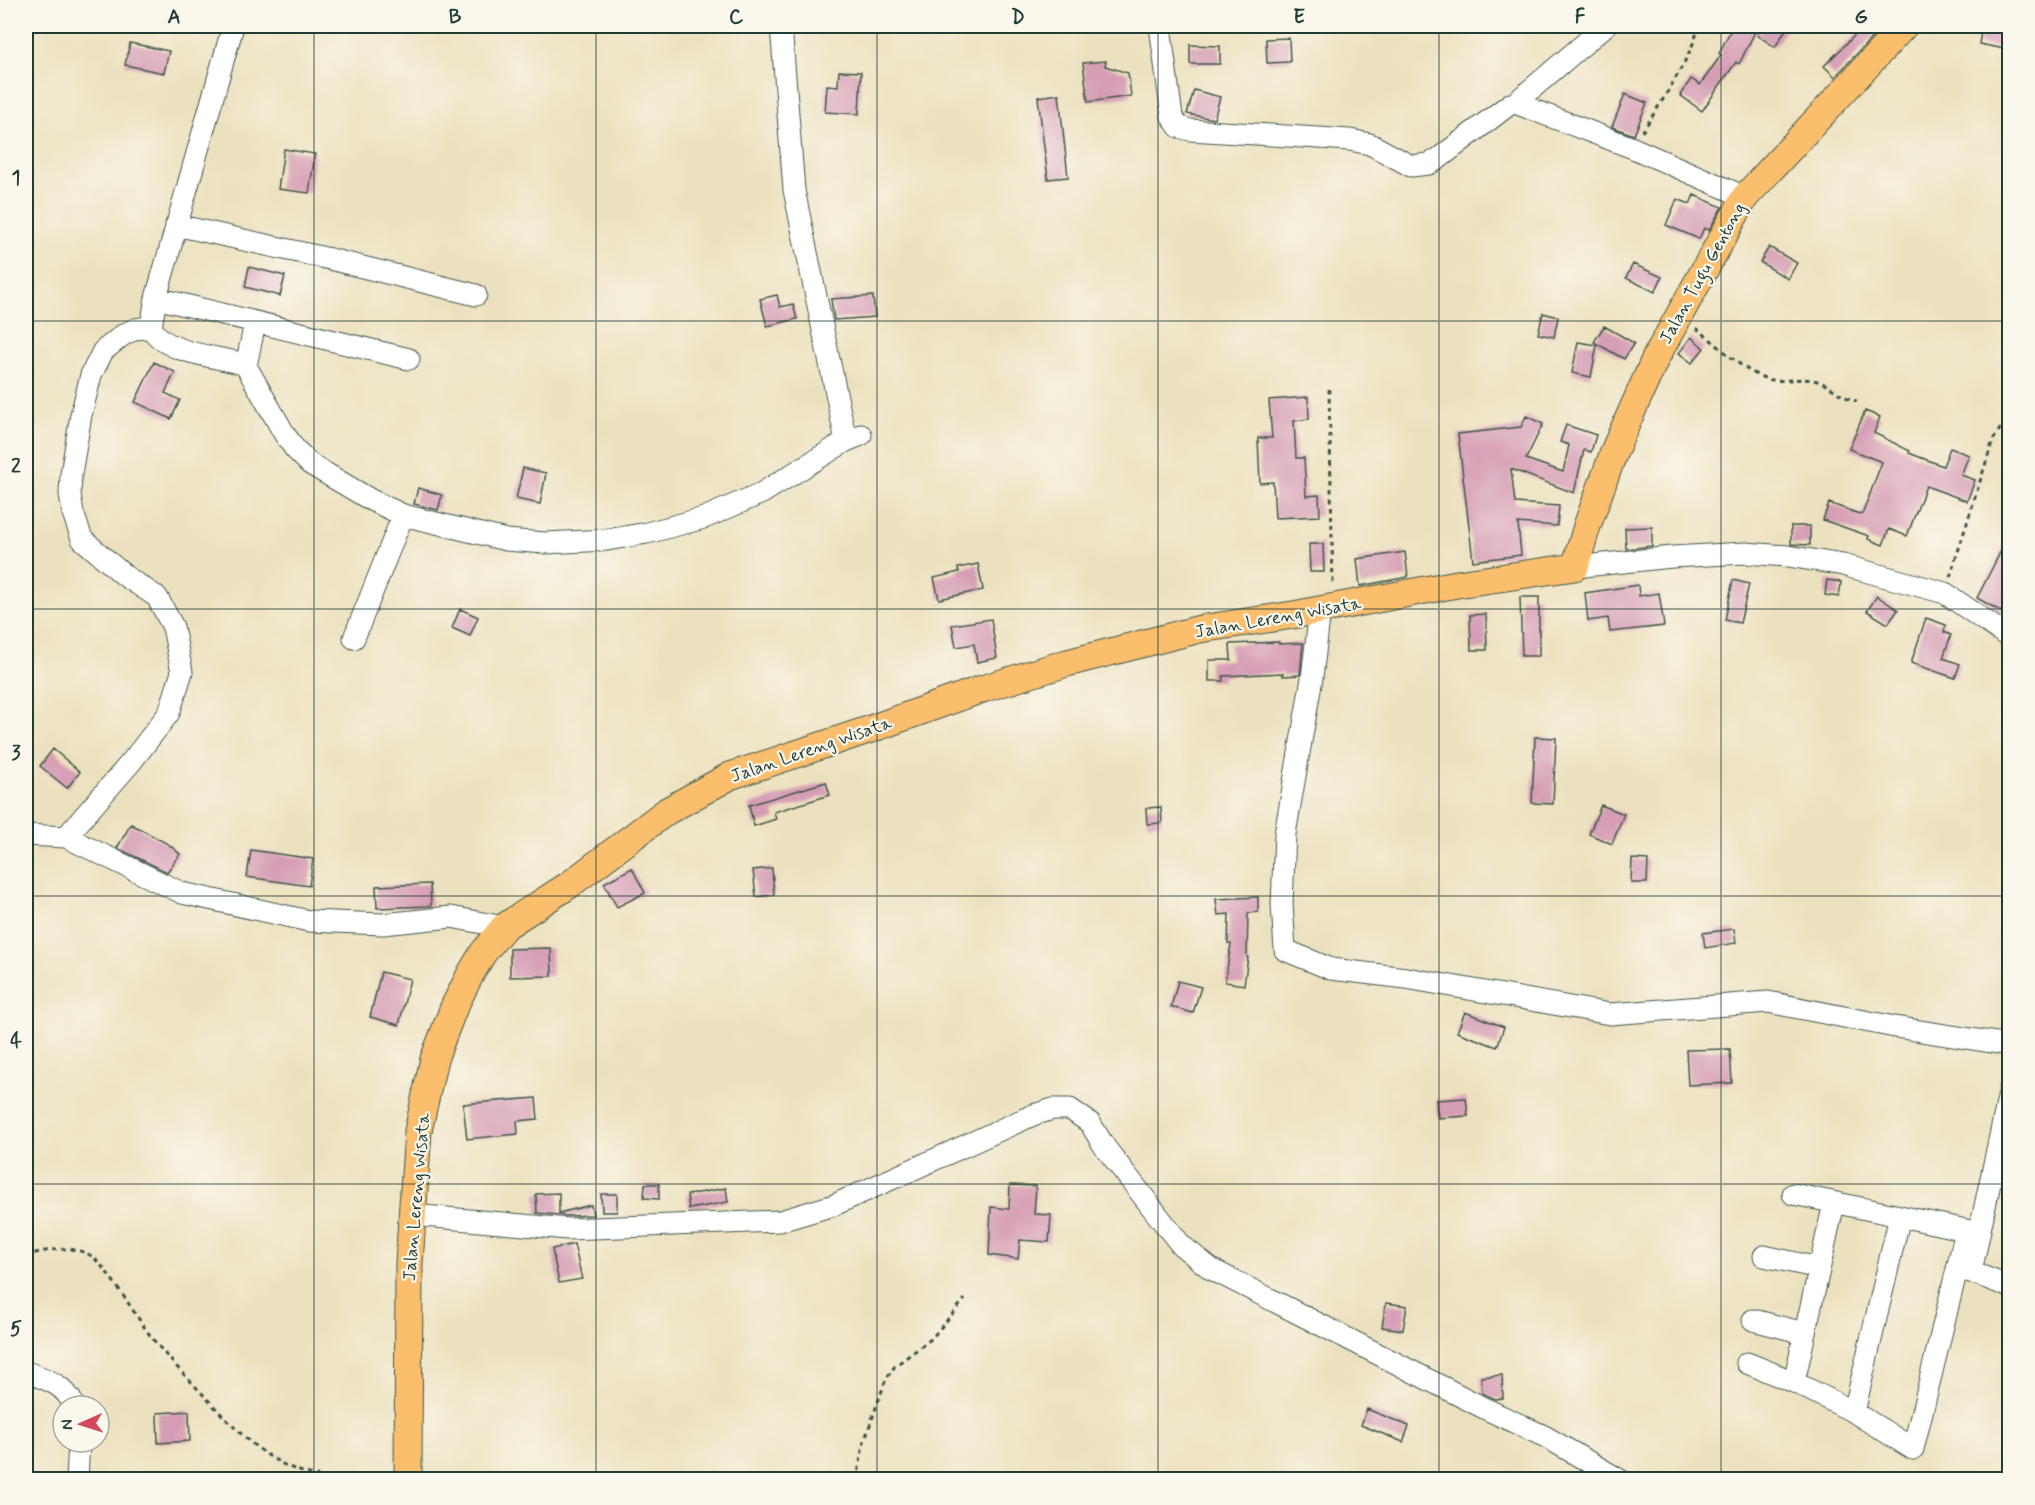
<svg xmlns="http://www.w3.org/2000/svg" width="2035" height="1505" font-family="Mynerve,sans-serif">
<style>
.building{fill:#d69eb5}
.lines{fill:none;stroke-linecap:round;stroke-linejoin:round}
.minor-casing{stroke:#3e5649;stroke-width:23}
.major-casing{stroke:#3e5649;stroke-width:29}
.path{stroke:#3e5649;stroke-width:3;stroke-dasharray:4.5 4.5;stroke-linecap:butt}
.minor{stroke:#fff;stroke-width:21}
.major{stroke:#fabe6d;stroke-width:27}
.grid{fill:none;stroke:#1f3d34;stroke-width:1.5;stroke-opacity:0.55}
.labels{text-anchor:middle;stroke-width:4.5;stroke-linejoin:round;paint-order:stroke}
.street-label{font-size:18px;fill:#1f3d34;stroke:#fbf7ec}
.neatline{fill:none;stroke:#1f3d34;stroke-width:2}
.grid-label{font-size:20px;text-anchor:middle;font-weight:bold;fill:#1f3d34}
</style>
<rect width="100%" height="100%" fill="#fbf7ec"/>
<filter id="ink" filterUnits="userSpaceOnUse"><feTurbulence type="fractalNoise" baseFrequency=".0167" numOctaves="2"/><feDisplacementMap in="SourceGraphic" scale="12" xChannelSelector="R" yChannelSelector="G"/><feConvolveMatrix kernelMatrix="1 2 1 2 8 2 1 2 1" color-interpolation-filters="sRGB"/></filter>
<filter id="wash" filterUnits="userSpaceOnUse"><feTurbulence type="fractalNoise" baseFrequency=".008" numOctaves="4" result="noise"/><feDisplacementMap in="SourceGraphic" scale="24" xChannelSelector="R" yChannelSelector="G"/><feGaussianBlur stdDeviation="1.35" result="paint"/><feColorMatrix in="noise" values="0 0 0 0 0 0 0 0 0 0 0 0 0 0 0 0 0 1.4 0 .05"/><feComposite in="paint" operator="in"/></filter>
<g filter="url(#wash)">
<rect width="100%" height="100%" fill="#ece1be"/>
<g id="blocks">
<path class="building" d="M1733 26H1748L1756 30 1739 64 1736 62 1702 111 1680 95 1691 79 1700 85 1721 55 1719 53Z
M1763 26H1777L1785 31 1775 47 1757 35Z
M1864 26H1883L1835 77 1824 66Z
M1982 26H2010V50L1979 44Z
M1289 38 1290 62 1267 63 1266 39Z
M130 43 169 51 164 73 125 65Z
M1190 45 1220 46V64H1190Z
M1106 61 1105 66 1128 73 1131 96 1088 102 1083 63Z
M839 71 861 72 859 114 825 112 827 85 838 86Z
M1194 90 1220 97 1214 119 1187 114Z
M1059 94 1068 177 1048 179 1038 97Z
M1625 94 1647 103 1634 135 1612 127Z
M284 149 315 154 309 193 278 189Z
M1694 195 1722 207 1709 230 1704 228 1699 239 1666 225 1677 199 1690 204Z
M1769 247 1797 263 1788 279 1760 262Z
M1633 264 1662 277 1655 292 1626 278Z
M249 267 285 276 280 296 245 287Z
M777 295 780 307 793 304 797 319 767 326 760 299Z
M873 296 875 317 834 320 831 299Z
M1543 313 1558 317 1554 337 1538 334Z
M1604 326 1634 343 1624 359 1594 342Z
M1691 337 1704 348 1692 363 1679 353Z
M1578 342 1597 345 1591 377 1572 373Z
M154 362 175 372 165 393 180 400 171 419 135 402Z
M1308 397 1309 419 1294 421 1296 458H1304L1306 496 1319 495 1320 516 1275 518 1273 482 1260 483 1258 438H1272L1269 400Z
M1865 411 1880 417 1874 433 1910 451 1909 453 1943 466 1950 448 1969 455 1961 475 1975 480 1967 501 1926 486 1907 536 1889 529 1883 545 1868 539 1869 536 1823 520 1829 503 1862 515 1882 462 1849 449Z
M1526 416 1543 424 1526 459 1563 472 1569 445 1560 442 1566 425 1596 435 1591 452 1584 450 1574 493 1511 469 1515 503 1559 506 1557 526 1518 523 1521 555 1473 561 1458 434 1521 427Z
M523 468 546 473 540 504 516 499Z
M418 488 442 495 438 510 414 504Z
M1791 526H1810V545L1791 544Z
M1652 527V546L1626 549 1625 528Z
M2010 533V597L2002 612 1977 598Z
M1309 544H1323L1324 572H1310Z
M1405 552 1408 577 1360 586 1357 559Z
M978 564 983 590 939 599 934 578 959 572 958 568Z
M1733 580 1749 584 1740 623 1725 620Z
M1827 580 1841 582 1839 597 1825 595Z
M1638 585 1639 596 1659 593 1664 626 1610 632 1608 618 1588 621 1585 593Z
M1877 596 1898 610 1888 624 1867 611Z
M1520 597H1539V656H1522Z
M460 609 478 617 470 636 452 628Z
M1486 614 1487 650H1471L1470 615Z
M1926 618 1946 625 1944 632 1951 635 1943 658 1960 664 1955 678 1911 663Z
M991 619 997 658 977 662 974 644 956 647 952 625Z
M1279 642V644L1303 643 1300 675 1283 676V673L1223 676V681H1209V660H1231L1230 644Z
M1535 737 1556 738 1553 804 1532 803Z
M53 749 80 772 67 788 40 766Z
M826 782 830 795 774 812 776 819 754 826 749 805Z
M1601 805 1624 814 1612 844 1589 834Z
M1161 807 1162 823 1147 824 1146 808Z
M131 824 168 844 180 854 167 872 117 848Z
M251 850 313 859 309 886 247 877Z
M1632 859 1648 860 1647 883H1631Z
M632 868 645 893 617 907 604 883Z
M772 868 774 895 756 897 753 870Z
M430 884 431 906 377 908 376 886Z
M1258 897V912L1248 913 1247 957H1248L1244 985 1225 982 1231 944H1228L1229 914 1218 915 1216 899Z
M1734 929 1736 943 1705 948 1703 933Z
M551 948 552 976 510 977V949Z
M381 972 410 979 399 1025 370 1017Z
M1178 981 1201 987 1193 1013 1171 1007Z
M1465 1012 1504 1027 1497 1047 1457 1032Z
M1730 1049 1732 1083 1688 1085 1686 1050Z
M536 1098 538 1119 517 1121 518 1134 467 1139 463 1104Z
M1466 1098 1468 1116 1438 1118 1436 1100Z
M645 1184H659V1199L644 1198Z
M1010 1185 1036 1186 1034 1214 1051 1215 1049 1242 1020 1240 1018 1259 989 1255 991 1207 1009 1209Z
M726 1188 728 1202 689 1209 687 1195Z
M559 1193V1213L591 1205 593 1215 568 1216 537 1213 536 1194Z
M601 1194H617V1212H602Z
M574 1244 582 1279 559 1283 552 1249Z
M1386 1303 1407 1306 1403 1330 1382 1327Z
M1502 1375 1503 1398 1495 1399 1482 1393 1481 1377Z
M1367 1409 1409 1426 1403 1442 1361 1425Z
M189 1411 190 1441 158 1443 157 1413Z"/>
</g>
</g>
<g filter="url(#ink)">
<use href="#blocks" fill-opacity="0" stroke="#3e5649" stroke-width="1.5"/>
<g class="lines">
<defs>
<path id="minor" d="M781 26 794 190 846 441
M1160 26 1172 117 1179 127 1190 130 1350 140 1370 144 1411 166 1429 164 1438 159 1510 104 1515 103 1605 26
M1515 103 1633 148 1745 197
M176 225 330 259 476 295
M156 298 233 26
M255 323 246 366 240 363C214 356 163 353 151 327L156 298 409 359
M246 366 285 435 295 449 310 464 371 500 403 515 506 540 545 543 607 540 647 533 704 518 762 493 846 441 861 435
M1575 567 1672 557 1745 553 1788 556 1843 565 1945 593 2010 638
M1320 610 1312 678 1285 834 1282 904 1285 950 1331 969 1406 978 1610 1014 1768 1002 1895 1027 2010 1045
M354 638 403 515
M26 835 66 837 182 893 309 921 383 924 451 917 504 927
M66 837 132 761 169 713 182 672 173 627 157 597 125 576 82 539 73 513 70 494 71 474 81 415 91 375 103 351 123 335 135 329 151 327
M1793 1194 1900 1216
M413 1215 568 1229 780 1221 834 1205 1033 1115 1053 1109H1070L1090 1123 1104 1146 1181 1245 1211 1269 1486 1409 1546 1437 1620 1480
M1977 1232 1966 1230 1957 1269 1971 1272 2010 1287
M1764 1256 1819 1268
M1971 1272 2010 1089
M1753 1320 1804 1333
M1747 1363 1794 1382 1854 1412 1913 1449 1957 1269
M26 1372C46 1379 65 1384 74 1406
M1794 1382 1834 1203
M1854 1412 1900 1216 1966 1230
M77 1480 79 1442"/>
<path id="major" d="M408 1480 409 1263 418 1131 434 1059 454 1007 471 973 483 953 504 927 569 885 667 811 730 776 868 730 985 688 1067 663 1200 629 1293 615 1457 584 1575 567 1587 526 1615 449 1656 357 1745 197 1904 26"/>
</defs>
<use href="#minor" class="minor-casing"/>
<use href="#major" class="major-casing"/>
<path class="path" d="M1642 132C1657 109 1696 50 1698 26
M1696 328C1719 344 1745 376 1773 380 1789 382 1804 376 1820 382 1833 387 1840 397 1857 401
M1329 389 1333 585
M1950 577 1993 440 2000 429 2010 425
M26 895 30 855
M26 1256C44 1250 70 1245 88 1254 103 1261 130 1307 141 1322 156 1346 175 1365 194 1385 220 1412 245 1443 279 1462 294 1471 314 1475 331 1480
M857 1480 863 1445 886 1379 895 1366 931 1339 965 1299"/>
<use href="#minor" class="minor"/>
<use href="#major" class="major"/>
</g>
</g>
<path class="grid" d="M314 26V1480M596 26V1480M877 26V1480M1158 26V1480M1439 26V1480M1721 26V1480M26 321H2010M26 609H2010M26 896H2010M26 1184H2010"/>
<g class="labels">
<g class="street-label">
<text transform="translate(1702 273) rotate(-61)" y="6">Jalan Tugu Gentong</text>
<text transform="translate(1278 617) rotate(-10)" y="6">Jalan Lereng Wisata</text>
<text transform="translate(811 749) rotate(-19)" y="6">Jalan Lereng Wisata</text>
<text transform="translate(416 1197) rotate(-85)" y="6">Jalan Lereng Wisata</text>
</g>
</g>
<rect width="2035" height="1505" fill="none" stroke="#fbf7ec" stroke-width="66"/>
<g transform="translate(81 1424) rotate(267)"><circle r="28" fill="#fbf7ec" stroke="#a3ada2" stroke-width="1.5"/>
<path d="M0-4.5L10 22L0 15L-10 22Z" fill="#d1495b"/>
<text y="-9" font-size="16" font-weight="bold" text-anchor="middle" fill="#1f3d34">N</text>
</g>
<rect x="33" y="33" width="1969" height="1439" class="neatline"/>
<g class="grid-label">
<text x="174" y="23">A</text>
<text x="455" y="23">B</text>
<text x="736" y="23">C</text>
<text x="1018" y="23">D</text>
<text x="1299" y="23">E</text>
<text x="1580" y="23">F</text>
<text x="1861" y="23">G</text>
<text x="16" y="184">1</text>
<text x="16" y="472">2</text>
<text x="16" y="759">3</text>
<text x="16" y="1047">4</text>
<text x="16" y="1335">5</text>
</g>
</svg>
